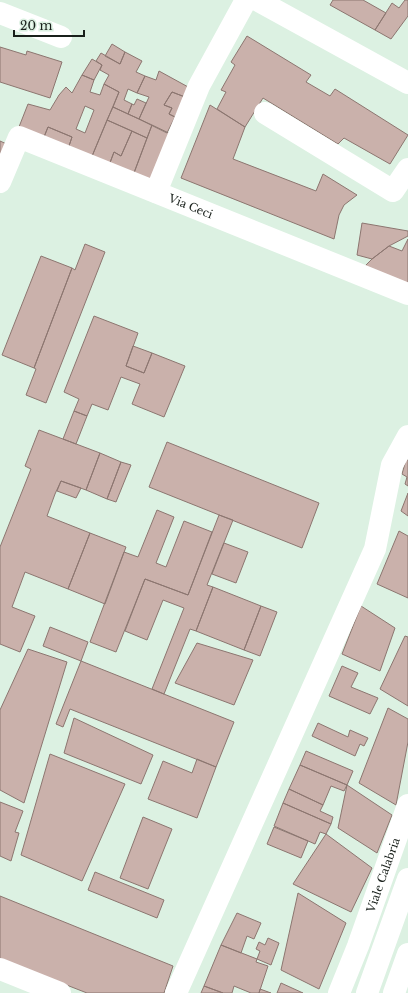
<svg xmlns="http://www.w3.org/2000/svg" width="408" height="993" font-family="'Libre Baskerville',serif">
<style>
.building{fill:#cab1ab;stroke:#8c7670;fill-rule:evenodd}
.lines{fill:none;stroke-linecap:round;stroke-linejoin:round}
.minor{stroke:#fff;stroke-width:22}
.major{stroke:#fff;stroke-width:22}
.labels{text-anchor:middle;stroke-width:3;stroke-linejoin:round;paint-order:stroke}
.street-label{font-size:11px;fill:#19201b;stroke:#dcf1e2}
</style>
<rect width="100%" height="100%" fill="#dcf1e2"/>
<path class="building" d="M333 0H363L386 13 375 30 330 5Z
M405 0H408V16L391 39 375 30 392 3 399 8Z
M247 36 311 75 306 82 330 96 335 89 408 135 390 164 344 138 338 144 263 98 245 127 217 109 226 92 221 90 235 65 231 62Z
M112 44 125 52 120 64 105 56Z
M0 47 26 55 27 51 62 62 50 98 0 82Z
M125 52 142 61 136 72 145 76 137 93 128 89 124 100 132 104 128 114 113 107 119 92 104 84 109 75 100 70 102 65 96 61 101 53 120 64Z
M92 59 102 65 94 80 82 75Z
M159 71 190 88 185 97 172 92 164 105 172 108 169 114 175 117 167 133 139 119 149 97 137 93 145 76 156 80Z
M82 75 94 80 90 92 100 95 104 84 119 92 90 161 67 152 72 137 48 127 42 142 17 132 28 104 50 110 59 95 66 87 72 93ZM85 106 94 110 85 133 76 129Z
M172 92 185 97 175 117 169 114 172 108 164 105Z
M137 99 146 103 139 119 128 114 132 104 134 105Z
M210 105 245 127 233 159 316 191 323 174 357 195 344 205 339 215 334 239 181 178Z
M113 107 152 125 147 138 107 120Z
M107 120 132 131 121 156 114 152 108 168 90 161Z
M152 125 173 135 154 181 134 173Z
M48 127 72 137 67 152 42 142Z
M132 131 147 138 132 178 108 168 114 152 121 156Z
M0 141 11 146 0 170Z
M362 223 408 231V236L389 246 372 259 357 255Z
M408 239V286L363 268 372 259 389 246 402 251Z
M85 244 105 252 46 403 26 395 36 369 34 368 72 268 75 270Z
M41 256 72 268 34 368 2 355Z
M94 316 138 333 126 366 144 373 152 353 185 366 164 417 132 404 140 384 121 377 108 410 92 404 87 416 74 411 79 399 64 392Z
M133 346 152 353 144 373 126 366Z
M74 411 87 416 76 444 63 439Z
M39 430 100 453 86 490 61 481 55 494 47 516 90 533 68 589 25 572 12 607 35 616 20 652 0 644V547L31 469 25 466Z
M167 442 319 503 302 548 149 487Z
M100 453 121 462 107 499 86 490Z
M406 460H408V486L405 484 407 477 402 474Z
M121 462 131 465 116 502 107 499Z
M61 481 81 488 76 498 57 491Z
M408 493V516L401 511Z
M157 510 174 517 156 563 166 567 184 521 212 532 188 595 145 579 116 652 90 642 124 552 138 557Z
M219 515 233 520 207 585 213 587 196 631 190 629 164 694 152 689 184 608 163 600 147 640 125 631 145 579 188 595Z
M399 531 408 536V598L377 584Z
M90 533 126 547 105 604 68 589Z
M224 543 248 552 236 583 212 574Z
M213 587 261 606 244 650 196 631Z
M261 606 277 612 260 656 244 650Z
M361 606 395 628 380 671 342 654Z
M50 627 88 642 81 661 43 646Z
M405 636 408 637V706L380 689Z
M197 643 253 660 234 705 175 683Z
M28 649 67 662 24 803 0 790V710Z
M81 661 234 722 216 767 70 709 63 727 56 724Z
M342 666 358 673 351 687 378 698 370 714 329 696Z
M388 708 408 719V742L396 805 359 783Z
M74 718 153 755 141 784 64 753Z
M318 723 348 737 350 730 368 738 364 746 360 744 355 756 312 736Z
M306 751 353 771 347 785 300 765Z
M50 754 125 784 82 881 21 855Z
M197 759 216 767 197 818 148 799 163 761 192 773Z
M300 765 347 785 344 791 331 786 323 805 289 789Z
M347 785 392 815 377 853 338 828Z
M289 789 323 805 320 811 333 817 331 824 283 803Z
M0 802 23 811 15 832 19 833 11 861 0 856Z
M283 803 331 824 326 834 320 832 315 844 274 826Z
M143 817 172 829 148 889 120 878Z
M274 827 308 841 301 858 267 844Z
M326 834 372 868 351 912 293 884Z
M95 872 164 900 157 918 88 890Z
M298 893 346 923 319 989 281 970Z
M0 896 173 966 164 993H87L0 959Z
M237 913 261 923 254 939 247 936 241 953 221 945Z
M268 938 279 943 271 965 257 959 260 951 256 949 259 942 265 945Z
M221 945 257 959 256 962 268 966 259 993H251L234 986 232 993H223L204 986Z
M281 983 303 993H277Z
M204 986 223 993H201Z
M260 989 271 993H259Z"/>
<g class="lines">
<g class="minor">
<path d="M257 0 408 83"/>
<path d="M0 13 61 37"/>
<path d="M265 113 393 191 408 169"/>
<path id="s1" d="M0 182 19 137 408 294"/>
<path d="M156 192 199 86 246 0"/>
<path d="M0 969 60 993"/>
<path d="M176 993 375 549 392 465 408 436"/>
<path id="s2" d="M339 993 358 946 408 805"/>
</g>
<path class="major" d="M367 993 408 879
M394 993 408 954"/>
</g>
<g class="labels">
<g class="street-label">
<text dy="4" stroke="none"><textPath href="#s1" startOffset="234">Via Ceci</textPath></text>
<text dy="4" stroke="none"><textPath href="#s2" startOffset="126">Viale Calabria</textPath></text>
</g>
</g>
<path d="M14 30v6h70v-6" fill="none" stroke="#19201b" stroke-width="2"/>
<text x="20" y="30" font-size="12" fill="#19201b" stroke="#dcf1e2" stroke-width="3" paint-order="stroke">20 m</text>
</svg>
